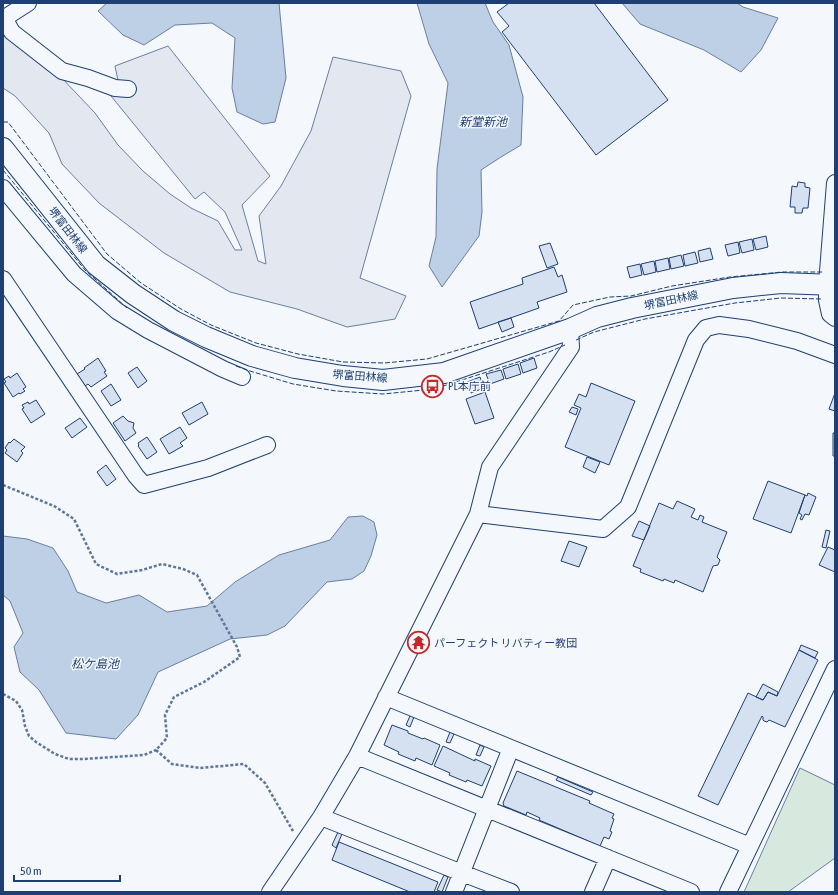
<svg xmlns="http://www.w3.org/2000/svg" width="838" height="895" font-family="'Asap Condensed','Noto Sans JP',sans-serif">
<style>
.green{fill:#d7e8df;stroke:#687fa3}
.parking{fill:#e3e8f0;stroke:#687fa3}
.water{fill:#bed0e5;stroke:#687fa3}
.building{fill:#d5e0f0;stroke:#1d3f73}
.lines{fill:none;stroke-linecap:round;stroke-linejoin:round}
.minor-casing{stroke:#1d3f73;stroke-width:18}
.major-casing{stroke:#1d3f73;stroke-width:22}
.path{stroke:#5e769c;stroke-width:2.5;stroke-dasharray:3 2;stroke-linecap:butt}
.minor{stroke:#f4f7fb;stroke-width:16}
.major{stroke:#f4f7fb;stroke-width:20}
.fence{stroke:#1d3f73;stroke-width:1;stroke-dasharray:5 2;stroke-linecap:butt}
.labels{text-anchor:middle;stroke-width:3;stroke-linejoin:round;paint-order:stroke}
.street-label{font-size:11px;fill:#1d3f73;stroke:#f4f7fb}
.poi-label{font-size:11px;fill:#1d3f73;stroke:#f4f7fb;text-anchor:start}
.water-label{font-size:12px;font-style:italic;fill:#1d3f73;stroke:#f4f7fb}
</style>
<rect width="100%" height="100%" fill="#f4f7fb"/>
<path class="green" d="M800 768 835 785V858L788 892H744Z"/>
<path class="parking" d="M9 32 60 76 95 113 118 145 143 171 170 194 191 208 218 221 235 250H242L225 212 204 192 195 199 111 96 120 90 115 66 168 46 270 176 242 205 258 261 266 264 259 216 281 186 311 131 333 57 401 71 411 96 360 278 406 296 395 319 347 327 297 309 230 292 164 253 99 203 62 164 49 133 15 96 3 88V36Z"/>
<path class="water" d="M107 3H279L286 78 275 122 263 124 237 112 232 88 235 38 212 23 175 25 144 45 123 35 98 11Z
M417 3H485L493 22 509 45 523 97 521 145 501 157 481 170 482 212 479 236 442 287 429 266 436 237 437 169 448 83 429 44Z
M622 3H737L743 7 778 18 761 50 741 72 704 50 640 24Z
M363 516 374 522 377 535 371 556 364 571 352 579 327 582 285 626 267 635 230 639 158 672 138 715 116 739 66 733 39 690 20 672 14 647 23 633 10 601 3 595V536L27 539 53 548 68 571 77 592 106 603 139 595 167 612 207 606 235 582 279 555 330 540 348 517Z"/>
<path class="building" d="M509 3H594L668 100 596 155 502 32 509 26 497 12Z
M798 182 805 183V187L810 188 808 208H803L802 213H795V207H790L792 186 797 187Z
M766 236 768 247 756 250 753 239Z
M752 239 754 250 742 253 739 242Z
M738 242 740 253 728 256 725 245Z
M550 243 558 264 547 268 539 246Z
M710 248 713 259 700 262 698 251Z
M695 252 698 263 685 266 683 255Z
M681 255 684 266 671 269 669 258Z
M668 258 670 269 657 272 655 261Z
M654 261 656 272 644 275 641 264Z
M640 264 642 275 630 278 627 267Z
M554 267 558 277 562 275 567 292 537 302 539 308 479 329 470 302 523 284 522 278Z
M511 318 514 327 502 332 498 322Z
M98 358 106 371 104 372 107 376 91 387 88 384 85 386 77 374 85 369 84 368Z
M534 358 537 368 523 373 520 363Z
M518 364 521 374 506 379 503 369Z
M137 367 147 381 138 388 128 373Z
M501 370 504 379 490 384 486 374Z
M17 373 26 387 23 389 25 391 20 394 19 393 13 397 4 383 6 382 4 379 9 376 10 378Z
M480 377 484 388 471 393 467 382Z
M591 383 635 401 609 465 565 447 581 408 574 405 579 394 586 397Z
M111 384 121 400 111 406 101 391Z
M485 392 494 418 475 424 466 399Z
M835 393V411L829 409Z
M36 400 45 414 31 423 22 409 24 408 22 405 28 402 29 404Z
M202 402 208 414 189 425 182 413Z
M572 407 578 409 576 415 569 412Z
M123 416 128 421 134 423 133 428 136 433 125 441 113 423Z
M80 418 87 427 72 438 65 428Z
M180 427 187 438 180 443 183 446 169 454 160 439Z
M833 433H835V456H833Z
M147 437 157 452 147 459 138 446 139 445 138 443Z
M14 439 25 447 21 451 23 453 17 462 5 453 7 450 5 448 9 442 10 443Z
M587 457 600 462 595 473 583 467Z
M106 465 116 479 107 486 97 472Z
M768 481 805 495 791 533 753 519Z
M808 493 816 497 809 515 805 514 802 520 800 519 802 515 799 513 805 495 807 496Z
M677 501 695 509 691 517 698 520 700 515 704 517 702 522 727 532 717 557 720 560 718 565 713 566 703 592 675 580 674 583 664 579 663 581 640 572 641 569 633 566 659 503 673 509Z
M639 521 650 526 644 540 632 536Z
M826 530 830 531 826 548 822 547Z
M569 541 587 547 579 567 561 561Z
M828 547 835 550V572L819 565Z
M801 645 818 652 815 658 799 650Z
M799 650 818 660 785 727 769 720 767 722 764 721 763 720V717L762 716 718 805 698 796 748 693 763 700 768 692 777 696Z
M763 684 778 692 777 696 768 692 763 700 756 697Z
M410 716 414 717 410 727 406 725Z
M392 725 408 731V733L423 739 424 738 440 745 432 765 416 758 415 761 398 754 399 752 384 745Z
M450 732 454 734 450 743 446 742Z
M480 745 484 747 480 756 476 755Z
M443 746 475 761V759L491 766 482 786 467 780 466 782 449 775 450 773 434 766Z
M517 771 590 801 589 803 614 814 612 818 614 819 610 831 612 832 609 839 604 837 600 846 539 820 540 818 527 812 526 815 504 806 503 803Z
M558 777 593 792 591 795 556 780Z
M338 832 342 834 336 848 332 845Z
M339 842 438 882 434 892H410L332 860Z
M444 875 448 877 442 892 437 890Z"/>
<g class="lines">
<defs>
<path id="minor" d="M4 18 12 32 62 71 88 78 115 88 128 89
M3 19 28 3
M835 183 827 284V300L830 314 835 318
M3 188 74 274 117 311 148 330 223 369 242 377
M3 279 136 476 144 485 208 468 267 445
M478 514 603 529 628 507 696 340 706 328 719 325 749 329 797 341 835 355
M386 697 750 846
M357 756 691 892
M321 817 462 873 511 892
M270 892 321 817 357 756 478 514 490 467 571 347 570 329
M454 892 511 748
M593 892 608 858
M728 892 835 669"/>
<path id="major" d="M3 148 96 265 133 294 174 321 206 337 252 356 295 368 343 376 383 380 444 373 570 329 597 317 632 308 733 288 781 283 835 285"/>
</defs>
<use href="#minor" class="minor-casing"/>
<use href="#major" class="major-casing"/>
<path class="path" d="M3 485 54 506 74 519 96 564 117 574 142 570 162 564 183 569 197 575 237 647 240 657 204 682 174 697 165 715 167 738 156 750 172 764 200 768 244 764 265 783 293 831
M3 694 16 701 22 710 25 726 29 736 36 742 55 754 69 759H84L144 755 156 750"/>
<use href="#minor" class="minor"/>
<use href="#major" class="major"/>
<path class="fence" d="M3 122H8L107 254 141 283 181 309 211 325 256 343 298 354 343 362 384 363 427 359 559 321 573 305 610 297 631 296 672 286 730 277 782 272H823
M3 170 85 270 127 308
M576 340 594 332 645 319 735 303 781 298 821 299
M236 366 250 371 293 384 336 391 383 394 434 389 549 352 565 345"/>
</g>
<defs>
<symbol id="bus-ring" viewBox="-11 -11 22 22"><circle r="9.5" fill="#f4f7fb" stroke="#c62828" stroke-width="1.5"/><path d="M-5-6H5V4H4V6H2V4H-2V6H-4V4H-5ZM-3.5-4V0h7V-4ZM-3.5 1.2v1.5H-2V1.2ZM2 1.2v1.5H3.5V1.2Z" fill="#c62828"/></symbol>
<symbol id="temple-ring" viewBox="-11 -11 22 22"><circle r="9.5" fill="#f4f7fb" stroke="#c62828" stroke-width="1.5"/><path d="M0-6L5-2H3V0L6.5 2.5H4V6H1.5V3h-3V6H-4V2.5H-6.5L-3 0V-2H-5Z" fill="#c62828"/></symbol>
</defs>
<g fill-rule="evenodd">
<use href="#bus-ring" x="420" y="374" width="25" height="25"/>
<use href="#temple-ring" x="406" y="630" width="25" height="25"/>
</g>
<g class="labels">
<g class="street-label">
<text transform="translate(68 230) rotate(52)" y="4">堺富田林線</text>
<text transform="translate(671 300) rotate(-12)" y="4">堺富田林線</text>
<text transform="translate(360 376) rotate(4)" y="4">堺富田林線</text>
</g>
<g class="poi-label">
<text x="448" y="390">PL本庁前</text>
<text x="434" y="647">パーフェクト リバティー教団</text>
</g>
<g class="water-label">
<text x="483" y="126">新堂新池</text>
<text x="95" y="668">松ケ島池</text>
</g>
</g>
<rect width="838" height="895" fill="none" stroke="#1d3f73" stroke-width="8"/>
<path d="M14 875v6h106v-6" fill="none" stroke="#1d3f73" stroke-width="2"/>
<text x="20" y="875" font-size="12" fill="#1d3f73" stroke="#f4f7fb" stroke-width="3" paint-order="stroke">50 m</text>
</svg>
